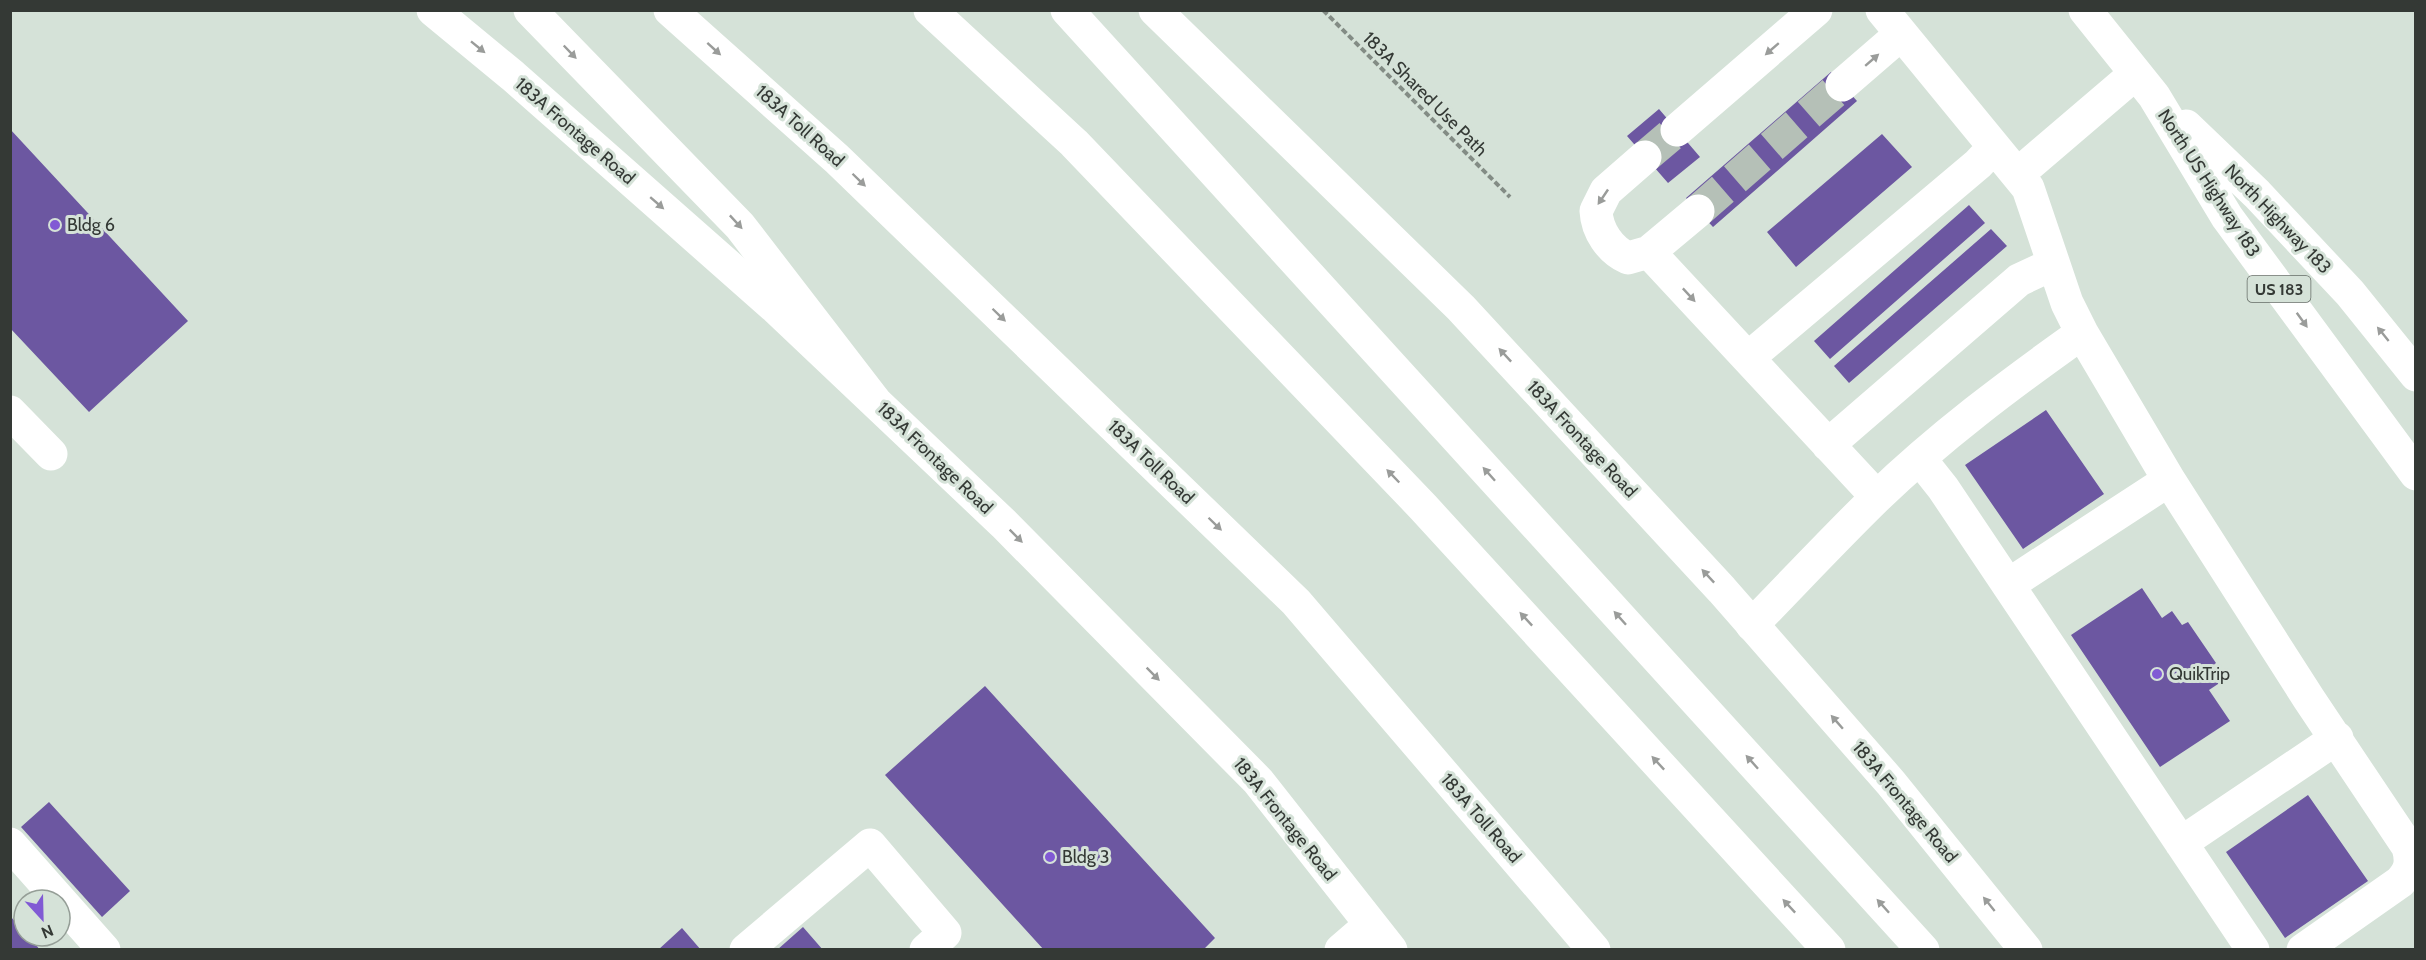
<svg xmlns="http://www.w3.org/2000/svg" width="2426" height="960" font-family="Cabin,sans-serif">
<style>
.building{fill:#6c57a1}
.lines{fill:none;stroke-linecap:round;stroke-linejoin:round}
.minor-tunnel{stroke:#b5c0b7;stroke-width:33;stroke-dasharray:33 16;stroke-linecap:butt}
.path{stroke:#838c85;stroke-width:4;stroke-dasharray:6 3;stroke-linecap:butt}
.minor{stroke:#fff;stroke-width:33}
.major{stroke:#fff;stroke-width:33}
.highway{stroke:#fff;stroke-width:33}
.oneway{fill:#9a9c9a}
.poi-dot{fill:#815ad4;stroke:#d5e2d8;stroke-width:2}
.labels{text-anchor:middle;stroke-width:6;stroke-linejoin:round;paint-order:stroke}
.shield{fill:#d5e2d8;stroke:#646c66;stroke-width:1.5}
.shield-label{font-size:16px;font-weight:bold;fill:#343935}
.street-label{font-size:18px;fill:#343935;stroke:#d5e2d8}
.poi-label{font-size:18px;fill:#343935;stroke:#d5e2d8;text-anchor:start}
</style>
<rect width="100%" height="100%" fill="#d5e2d8"/>
<path class="building" d="M1831 72 1857 101 1713 227 1686 198Z
M1659 109 1700 157 1668 183 1627 136Z
M10 129 188 321 89 412 10 328Z
M1882 134 1912 167 1796 267 1767 232Z
M1969 205 1985 223 1830 359 1814 341Z
M1991 229 2007 246 1849 383 1834 366Z
M2046 410 2104 494 2023 549 1965 465Z
M2142 588 2162 618 2172 611 2182 625 2188 622 2216 663 2211 667 2221 682 2209 690 2230 721 2160 767 2071 635Z
M985 686 1215 938 1203 950H1044L885 775Z
M2308 795 2368 881 2285 938 2226 852Z
M49 802 130 891 102 917 21 827Z
M10 916 24 931V936H29L40 950H10Z
M803 927 823 950H777Z
M682 928 701 950H658Z"/>
<g class="lines">
<path class="minor-tunnel" d="M1645 157 1677 130
M1698 211 1842 85"/>
<path class="path" d="M1323 10 1510 197"/>
<path class="minor" d="M1882 10 2028 188 2067 303 2082 333 2169 480 2309 699 2408 847C2412 862 2411 870 2400 882L2303 950
M1842 85 1901 34
M1677 130 1816 10
M1645 157 1606 191 1596 211C1597 231 1610 250 1628 258L1649 252 1698 211
M2018 174 2135 74
M1649 252 1877 497
M1748 358 1978 164 1994 147
M10 412 51 454
M1828 445 2019 280 2053 264
M1920 459 1943 488 2253 950
M2008 585 2169 480
M1752 625C1793 583 1834 539 1876 498 1939 437 2010 384 2082 333
M2181 843 2337 738
M10 844 104 950
M746 950 870 845 945 933 926 950
M1341 950 1370 925"/>
<path class="major" d="M433 10 513 76 776 308 1004 524 1258 781 1391 950
M1155 10 1461 308 1722 590 1891 783 2026 950
M2085 10 2154 96 2227 217 2416 474
M2186 126 2257 194 2350 293 2416 375"/>
<path class="highway" d="M530 10 740 226 874 400
M670 10 837 159 1296 602 1594 950
M930 10 1074 143 1423 507 1829 950
M1067 10 1923 950"/>
</g>
<defs><path id="oneway-solid" d="M-6-.8H1V-3.2L6.5 0L1 3.2V.8H-6Z" transform="scale(1.5)"/></defs>
<g class="oneway">
<use href="#oneway-solid" transform="translate(478 47) rotate(39)"/>
<use href="#oneway-solid" transform="translate(714 49) rotate(42)"/>
<use href="#oneway-solid" transform="translate(1772 49) rotate(139)"/>
<use href="#oneway-solid" transform="translate(570 52) rotate(46)"/>
<use href="#oneway-solid" transform="translate(1872 60) rotate(-41)"/>
<use href="#oneway-solid" transform="translate(859 180) rotate(44)"/>
<use href="#oneway-solid" transform="translate(1603 197) rotate(124)"/>
<use href="#oneway-solid" transform="translate(657 203) rotate(41)"/>
<use href="#oneway-solid" transform="translate(736 222) rotate(47)"/>
<use href="#oneway-solid" transform="translate(1689 295) rotate(47)"/>
<use href="#oneway-solid" transform="translate(999 315) rotate(44)"/>
<use href="#oneway-solid" transform="translate(2302 320) rotate(54)"/>
<use href="#oneway-solid" transform="translate(2383 334) rotate(-129)"/>
<use href="#oneway-solid" transform="translate(1505 355) rotate(-133)"/>
<use href="#oneway-solid" transform="translate(1489 474) rotate(-132)"/>
<use href="#oneway-solid" transform="translate(1393 476) rotate(-134)"/>
<use href="#oneway-solid" transform="translate(1215 524) rotate(44)"/>
<use href="#oneway-solid" transform="translate(1016 536) rotate(45)"/>
<use href="#oneway-solid" transform="translate(1708 576) rotate(-133)"/>
<use href="#oneway-solid" transform="translate(1620 618) rotate(-132)"/>
<use href="#oneway-solid" transform="translate(1526 619) rotate(-133)"/>
<use href="#oneway-solid" transform="translate(1153 674) rotate(45)"/>
<use href="#oneway-solid" transform="translate(1837 722) rotate(-131)"/>
<use href="#oneway-solid" transform="translate(1752 762) rotate(-132)"/>
<use href="#oneway-solid" transform="translate(1658 763) rotate(-133)"/>
<use href="#oneway-solid" transform="translate(1989 904) rotate(-129)"/>
<use href="#oneway-solid" transform="translate(1789 906) rotate(-133)"/>
<use href="#oneway-solid" transform="translate(1883 906) rotate(-132)"/>
</g>
<g class="poi-dot">
<circle cx="55" cy="225" r="6"/>
<circle cx="2157" cy="674" r="6"/>
<circle cx="1050" cy="857" r="6"/>
</g>
<g class="labels">
<rect class="shield" x="2247.5" y="276" width="63" height="26" rx="4.5"/>
<g class="shield-label">
<text x="2279" y="295">US 183</text>
</g>
<g class="street-label">
<text transform="translate(1425 94) rotate(45)" y="6">183A Shared Use Path</text>
<text transform="translate(800 126) rotate(42)" y="6">183A Toll Road</text>
<text transform="translate(575 131) rotate(41)" y="6">183A Frontage Road</text>
<text transform="translate(2209 183) rotate(57)" y="6">North US Highway 183</text>
<text transform="translate(2278 219) rotate(46)" y="6">North Highway 183</text>
<text transform="translate(1582 439) rotate(47)" y="6">183A Frontage Road</text>
<text transform="translate(935 458) rotate(44)" y="6">183A Frontage Road</text>
<text transform="translate(1151 462) rotate(44)" y="6">183A Toll Road</text>
<text transform="translate(1905 802) rotate(50)" y="6">183A Frontage Road</text>
<text transform="translate(1481 818) rotate(49)" y="6">183A Toll Road</text>
<text transform="translate(1285 819) rotate(51)" y="6">183A Frontage Road</text>
</g>
<g class="poi-label">
<text x="67" y="231">Bldg 6</text>
<text x="2169" y="680">QuikTrip</text>
<text x="1062" y="863">Bldg 3</text>
</g>
</g>
<rect width="2426" height="960" fill="none" stroke="#343935" stroke-width="24"/>
<g transform="translate(42 918) rotate(158)"><circle r="28" fill="#d5e2d8" stroke="#959e97" stroke-width="1.5"/>
<path d="M0-4.5L10 22L0 15L-10 22Z" fill="#815ad4"/>
<text y="-9" font-size="16" font-weight="bold" text-anchor="middle" fill="#343935">N</text>
</g>
</svg>
